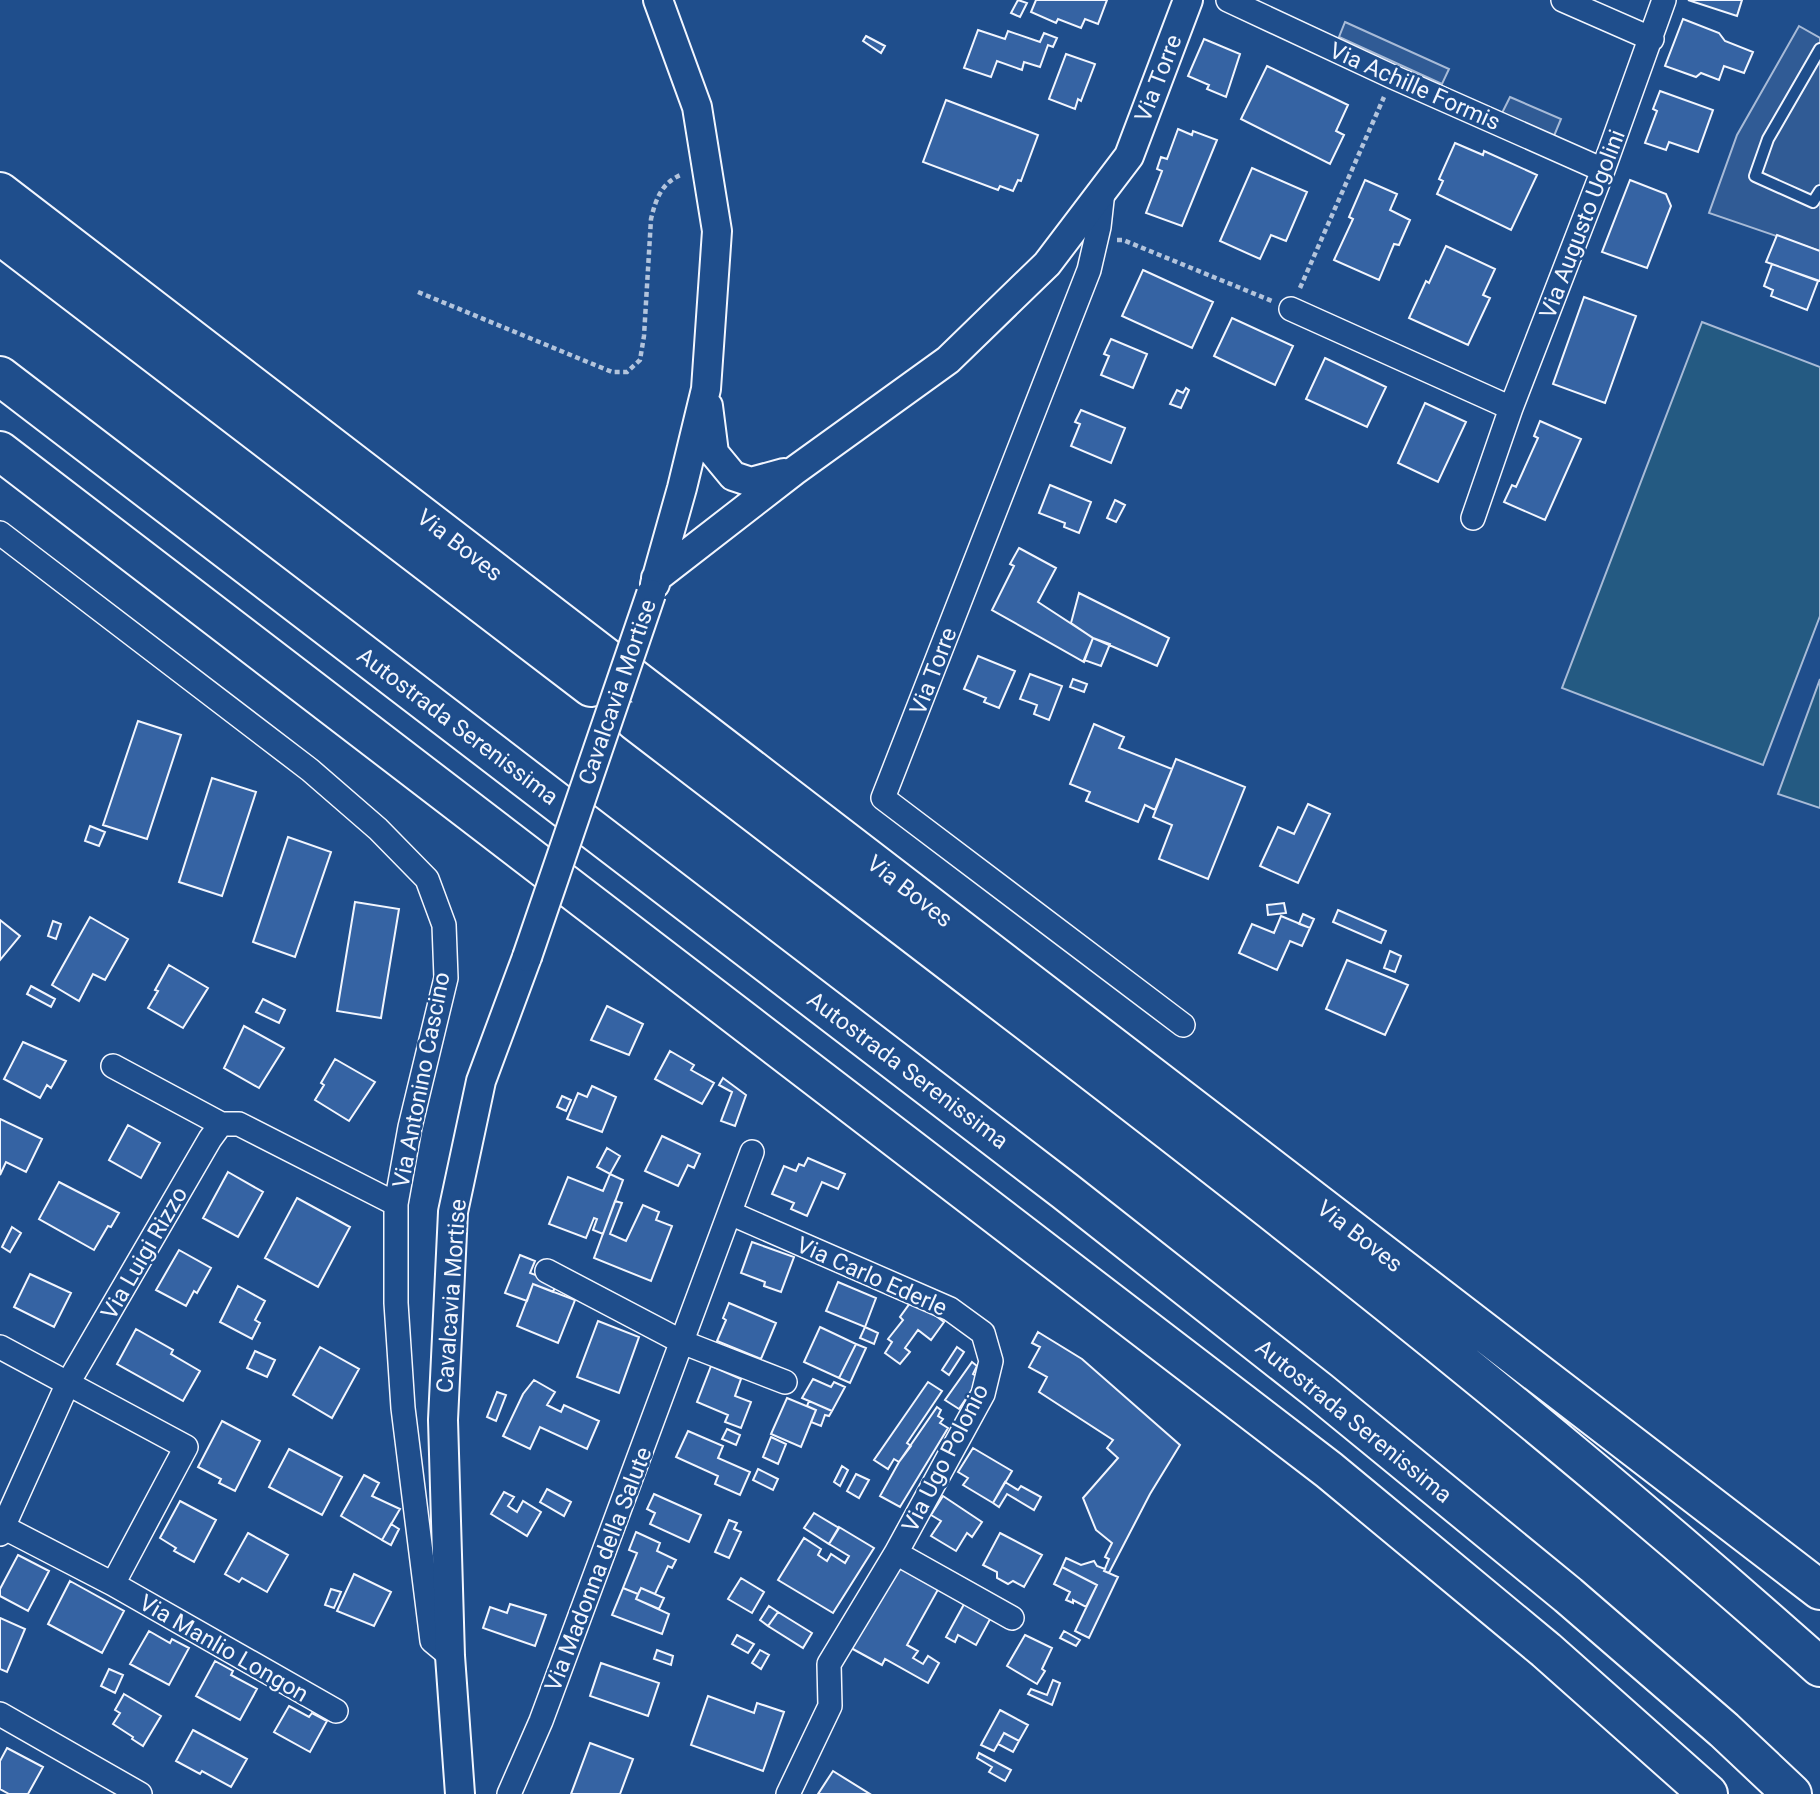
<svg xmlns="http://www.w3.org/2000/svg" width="1820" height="1794" font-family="Roboto,sans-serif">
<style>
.green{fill:#245a82;stroke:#a8bbd7;stroke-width:2}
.parking{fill:#305b95;stroke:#a8bbd7;stroke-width:2}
.building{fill:#3563a3;stroke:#f2f6ff;stroke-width:2}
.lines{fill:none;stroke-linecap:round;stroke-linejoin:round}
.service-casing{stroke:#f2f6ff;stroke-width:14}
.minor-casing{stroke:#f2f6ff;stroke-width:26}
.tertiary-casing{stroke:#f2f6ff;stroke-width:32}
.trunk-casing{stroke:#f2f6ff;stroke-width:42}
.motorway-casing{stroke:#f2f6ff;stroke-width:42}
.path{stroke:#b3c4dc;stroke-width:4.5;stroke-dasharray:5 3.5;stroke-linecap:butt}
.service{stroke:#1f4e8c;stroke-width:10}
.minor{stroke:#1f4e8c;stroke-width:23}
.tertiary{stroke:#1f4e8c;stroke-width:28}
.trunk{stroke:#1f4e8c;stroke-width:38}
.motorway{stroke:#1f4e8c;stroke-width:38}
.tertiary-bridge-casing{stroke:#f2f6ff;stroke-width:32;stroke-linecap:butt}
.tertiary-bridge{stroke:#1f4e8c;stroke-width:28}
.labels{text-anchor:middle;stroke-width:5;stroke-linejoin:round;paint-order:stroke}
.street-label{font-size:23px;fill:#f2f6ff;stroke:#1f4e8c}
</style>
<rect width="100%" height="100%" fill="#1f4e8c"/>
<path class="green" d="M1702 322 1820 367V616L1763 765 1562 688Z
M1820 679V808L1778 794Z"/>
<path class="parking" d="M1345 22 1449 69 1442 84 1339 37Z
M1799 26 1820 38V251L1709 213 1737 135Z
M1510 97 1561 119 1554 136 1502 113Z"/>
<path class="building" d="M1018 0 1027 3 1020 17 1011 13Z
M1036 0H1107L1098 24 1085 19 1081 28 1058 19 1056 23 1031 12Z
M1688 0H1742L1737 16Z
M1683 19 1719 33 1725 41 1753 52 1744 73 1724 66 1719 80 1701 73 1696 77 1665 66Z
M978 30 1005 39 1008 31 1040 42 1044 33 1057 38 1053 47 1048 45 1040 67 1024 62 1022 70 997 61 991 77 964 68Z
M866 36 885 46 881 53 863 41Z
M1204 39 1240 54 1226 97 1207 89 1209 85 1188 76Z
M1066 54 1095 64 1081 101 1078 99 1075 109 1049 99Z
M1267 66 1348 105 1336 131 1344 135 1330 164 1241 119Z
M1660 91 1713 110 1698 152 1669 142 1666 150 1645 143 1657 111 1653 109Z
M946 100 1038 135 1021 181 1018 180 1013 191 1000 186 998 190 923 162Z
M1178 129 1192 135 1193 131 1217 140 1182 226 1146 213 1162 171 1157 169 1161 157 1167 159Z
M1455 143 1483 155 1484 151 1537 175 1511 230 1437 194 1443 181 1439 179Z
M1252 168 1307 192 1286 241 1271 235 1260 259 1220 241Z
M1365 180 1397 194 1390 210 1410 220 1399 245 1394 244 1379 280 1334 260 1353 219 1349 217Z
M1630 180 1666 194 1671 206 1647 268 1602 252Z
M1777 235 1820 251V281L1766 262Z
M1446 246 1495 269 1483 295 1490 298 1468 345 1409 318 1426 281 1429 283Z
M1772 264 1818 281 1807 310 1771 296 1773 290 1764 286Z
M1143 270 1213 302 1192 348 1122 316Z
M1584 297 1636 316 1605 403 1553 384Z
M1232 318 1293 346 1275 385 1214 356Z
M1111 339 1147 354 1133 388 1101 375 1109 356 1104 354Z
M1325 358 1386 387 1367 427 1306 399Z
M1186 388 1189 390 1181 408 1170 404 1177 390 1183 393Z
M1425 403 1466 422 1438 482 1398 463Z
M1081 410 1125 428 1111 463 1071 446 1080 424 1075 422Z
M1540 421 1581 439 1545 520 1504 502 1512 485 1516 487 1538 438 1534 436Z
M1050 485 1091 502 1079 533 1064 527 1065 523 1039 513Z
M1115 500 1125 505 1116 522 1107 518Z
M1019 548 1056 568 1038 602 1093 638 1084 662 992 610 1014 566 1010 564Z
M1079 593 1169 638 1157 666 1093 638 1071 623Z
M1093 638 1110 644 1101 666 1084 660Z
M978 656 1015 671 999 708 984 702 986 698 964 689Z
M1030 674 1062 686 1049 720 1034 714 1037 705 1020 699Z
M1073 679 1087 684 1084 692 1070 687Z
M138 721 181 735 147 839 103 825Z
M1094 724 1124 737 1119 748 1172 769 1155 810 1145 805 1138 822 1086 801 1090 792 1070 784Z
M1176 759 1245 787 1208 879 1159 859 1172 825 1153 817Z
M212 778 256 792 222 896 179 882Z
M1308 804 1330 814 1298 883 1260 866 1278 827 1294 834Z
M90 826 105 832 99 846 85 841Z
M288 837 331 852 295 957 253 942Z
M355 902 399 909 381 1018 337 1011Z
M1284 903 1286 913 1268 915 1267 905Z
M1338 910 1386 931 1381 943 1333 922Z
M1303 914 1314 919 1310 928 1299 924Z
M1281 916 1310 928 1302 946 1290 941 1277 970 1239 953 1252 924 1274 933Z
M90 917 128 939 105 980 93 974 79 1001 52 985Z
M0 920 20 936 0 960Z
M53 921 61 924 56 939 48 936Z
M1390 951 1401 956 1395 972 1384 968Z
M1347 960 1408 985 1385 1035 1326 1009Z
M169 965 208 988 183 1028 148 1008 158 991 155 990Z
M31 986 55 999 51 1007 27 994Z
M263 999 285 1010 279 1023 256 1012Z
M607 1006 643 1024 629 1055 591 1040Z
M244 1026 284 1048 259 1088 224 1068Z
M23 1042 66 1061 51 1088 47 1085 40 1098 4 1079Z
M670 1051 694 1065 691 1070 714 1083 702 1104 655 1079Z
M335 1059 375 1082 349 1121 315 1100 324 1085 321 1083Z
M723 1078 746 1095 735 1126 721 1121 732 1092 719 1085Z
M592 1086 616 1097 602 1132 567 1119 578 1093 587 1097Z
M562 1096 571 1100 566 1111 557 1107Z
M0 1119 42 1139 26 1172 6 1162 0 1175Z
M128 1125 160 1143 141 1178 109 1160Z
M662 1136 700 1154 694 1168 688 1165 678 1186 645 1171Z
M607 1148 620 1156 610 1174 597 1167Z
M808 1158 845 1174 838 1189 822 1182 807 1216 791 1209 794 1203 772 1194 784 1166 796 1171 799 1164 804 1166Z
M228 1172 263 1192 238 1237 203 1218Z
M610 1174 623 1180 603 1234 593 1230 597 1219 594 1218 586 1238 549 1224 568 1177 603 1191Z
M59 1182 119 1213 111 1227 108 1226 94 1250 39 1219Z
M297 1198 350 1227 318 1287 265 1258Z
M615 1201 622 1203 610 1234 626 1241 643 1205 659 1212 656 1220 672 1226 651 1281 594 1258Z
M12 1227 21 1233 10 1252 2 1247Z
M752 1242 794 1257 781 1292 764 1286 765 1282 741 1273Z
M179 1250 211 1268 197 1293 194 1291 186 1306 156 1290Z
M520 1255 535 1261 530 1273 557 1283 553 1292 533 1284 527 1301 505 1293Z
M30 1274 71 1293 54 1327 14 1307Z
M838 1282 876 1298 865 1327 826 1311Z
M533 1284 575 1300 558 1343 517 1326Z
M238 1286 265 1301 255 1320 260 1323 252 1339 220 1322Z
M913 1299 944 1322 931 1340 918 1330 905 1348 910 1352 900 1364 885 1353 892 1342 888 1339 903 1320 900 1317Z
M729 1303 776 1323 761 1359 717 1341 726 1320 723 1318Z
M598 1321 639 1337 619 1393 577 1377Z
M820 1327 856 1344 839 1378 804 1362Z
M865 1327 878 1333 874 1344 860 1338Z
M136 1329 173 1350 171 1354 200 1371 183 1401 117 1364Z
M1038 1332 1082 1359 1180 1445 1150 1494 1109 1573 1104 1571 1109 1559 1105 1557 1112 1543 1096 1530 1083 1498 1118 1458 1107 1448 1113 1440 1039 1392 1047 1377 1029 1367 1040 1347 1032 1343Z
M856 1344 866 1348 850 1383 839 1378Z
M320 1347 359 1369 332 1418 293 1395Z
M957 1347 964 1352 949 1375 942 1370Z
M255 1351 275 1360 267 1377 247 1368Z
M972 1362 977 1366 973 1374 980 1378 959 1409 945 1400Z
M711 1366 741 1379 735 1396 751 1402 741 1428 725 1422 728 1415 697 1402Z
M813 1379 831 1387 834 1382 845 1387 832 1411 802 1398Z
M534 1380 555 1392 547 1405 561 1412 564 1405 599 1421 587 1449 540 1427 530 1449 503 1436 523 1394Z
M928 1382 942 1391 907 1443 911 1446 899 1462 894 1459 888 1469 874 1460Z
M497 1392 506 1395 496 1421 487 1417Z
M787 1398 816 1410 801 1447 771 1434Z
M809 1401 832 1411 829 1416 825 1415 821 1426 811 1422 816 1410 807 1406Z
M937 1407 941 1410 938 1416 943 1419 940 1423 948 1428 900 1507 880 1496 899 1462Z
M222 1421 260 1441 235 1491 219 1483 221 1479 198 1467Z
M727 1429 740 1435 736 1445 722 1439Z
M688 1431 723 1446 718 1458 750 1472 740 1495 715 1484 718 1476 676 1457Z
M771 1437 786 1444 778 1464 763 1457Z
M973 1448 1012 1471 993 1503 963 1485 968 1478 958 1472Z
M289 1449 342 1477 322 1515 269 1487Z
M842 1466 848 1470 840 1486 834 1482Z
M758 1469 778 1479 773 1490 753 1480Z
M856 1474 869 1480 859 1498 847 1491Z
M364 1475 379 1483 372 1496 400 1509 382 1540 341 1516Z
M1005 1482 1018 1490 1021 1486 1041 1497 1034 1510 1007 1494 999 1507 993 1503Z
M547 1489 571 1502 564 1516 540 1502Z
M504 1492 514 1497 508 1506 517 1512 523 1501 541 1512 527 1536 491 1514Z
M654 1494 701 1515 689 1542 650 1524 655 1513 647 1509Z
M943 1496 982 1522 972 1537 967 1533 956 1551 931 1536 941 1521 931 1515Z
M180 1501 216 1520 194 1562 174 1551 176 1548 160 1538Z
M814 1513 839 1528 829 1544 804 1528Z
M729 1520 737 1523 734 1529 741 1532 729 1558 715 1552Z
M391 1524 399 1529 391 1545 382 1540Z
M839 1527 874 1548 833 1613 778 1580 804 1538 821 1549 818 1555 827 1561 831 1554 845 1563 849 1556 829 1544Z
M636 1532 660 1543 657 1551 676 1560 672 1568 668 1566 655 1594 641 1588 638 1594 623 1588 637 1553 629 1550Z
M248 1533 288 1555 267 1592 242 1578 239 1582 225 1574Z
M1000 1533 1042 1555 1024 1587 1013 1581 1008 1584 997 1578V1572L983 1565Z
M18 1555 49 1571 28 1611 0 1596V1589Z
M1066 1558 1081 1565 1094 1561 1097 1566 1105 1569 1104 1571 1118 1577 1089 1638 1075 1631 1097 1585 1062 1567Z
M898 1562 940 1586 907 1645 918 1651 913 1658 923 1664 928 1656 939 1663 928 1683 885 1659 882 1665 851 1648Z
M1062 1567 1097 1585 1086 1607 1073 1600V1603L1066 1600 1070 1592 1054 1584Z
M354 1574 391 1592 374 1626 337 1611Z
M741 1578 764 1592 752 1613 728 1599Z
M70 1581 124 1611 102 1653 48 1624Z
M623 1588 638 1594 636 1599 669 1614 662 1634 612 1615Z
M641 1588 664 1598 659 1609 636 1599Z
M331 1589 341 1592 334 1608 325 1605Z
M968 1597 994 1612 976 1645 958 1635 955 1642 946 1637Z
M510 1604 546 1615 535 1646 483 1628 490 1607 507 1613Z
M769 1606 778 1612 768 1626 760 1620Z
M778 1612 812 1633 803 1648 768 1626Z
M0 1618 25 1629 7 1672 0 1669Z
M149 1631 170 1643 172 1639 189 1648 169 1685 130 1664Z
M1064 1631 1080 1640 1076 1646 1060 1638Z
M737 1635 754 1644 748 1653 732 1644Z
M1025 1635 1052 1648 1042 1669 1045 1671 1037 1684 1007 1666Z
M657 1650 673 1656 671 1665 654 1659Z
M760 1650 769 1655 761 1669 752 1663Z
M215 1661 233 1671 231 1675 257 1689 240 1720 196 1696Z
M601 1663 659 1683 648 1716 590 1696Z
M109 1669 123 1675 115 1693 101 1686Z
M1053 1680 1060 1683 1052 1705 1028 1694 1031 1689 1047 1695Z
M124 1694 161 1716 143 1746 132 1739 133 1737 113 1724 120 1713 115 1710Z
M708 1696 754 1713 757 1703 784 1712 763 1771 691 1745Z
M289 1706 309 1717 312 1713 327 1721 310 1752 274 1732Z
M1000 1710 1028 1725 1019 1741 1004 1733 994 1751 981 1745Z
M193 1730 247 1759 231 1787 202 1771 200 1774 176 1761Z
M1004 1733 1019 1741 1013 1752 998 1744Z
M590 1743 633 1759 620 1794H571Z
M7 1748 43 1767 28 1794H9L0 1789V1761Z
M979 1753 1011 1770 1005 1781 989 1772 992 1767 977 1758Z
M833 1771 870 1794H818Z"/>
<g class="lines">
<defs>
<path id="service" d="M1820 49 1768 139 1755 176 1813 202 1820 191"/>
<path id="minor" d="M1228 0 1393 77 1603 170
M1563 0 1652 39
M1103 191 1099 227 1089 270 883 798 1183 1025
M1291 309 1511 408 1603 170 1664 0
M1473 518 1511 408
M0 533 310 770 378 829 427 879 444 925 446 978 410 1127 396 1204V1303L403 1408 432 1641 450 1656
M113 1066 221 1124
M730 1213 950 1309 983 1333 991 1361 983 1394 896 1553 829 1664 830 1706 788 1794
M547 1271 682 1342 785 1382
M0 1347 186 1447 113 1584
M3 1527 113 1584 336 1711
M0 1534 68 1383 210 1139 221 1124H239L396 1204
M896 1553 1012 1618
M0 1714 140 1794
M509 1794 541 1721 752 1152"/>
<path id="tertiary" d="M708 406 714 453 733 476 751 482 784 473
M656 578 794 471 948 360 1047 264 1129 156 1188 0
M655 584 682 488 706 389 717 231 697 107 658 0
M460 1794 450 1656 443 1420 453 1212 481 1081 527 957"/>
<path id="trunk" d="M0 192 1820 1590
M0 235 591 687
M635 721C1036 1029 1443 1330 1820 1667"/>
<path id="motorway" d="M0 376 1065 1191 1319 1391 1568 1595 1724 1730 1792 1794
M0 451 1329 1470 1546 1650 1708 1794"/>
</defs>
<use href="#service" class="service-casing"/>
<use href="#minor" class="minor-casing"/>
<use href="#tertiary" class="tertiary-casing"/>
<use href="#trunk" class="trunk-casing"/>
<use href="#motorway" class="motorway-casing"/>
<path class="path" d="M1117 240H1123L1272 301
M1300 288 1384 97
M418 292 612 372H627L640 360 644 336 651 219C656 198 662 182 683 174"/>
<use href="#service" class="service"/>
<use href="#minor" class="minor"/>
<use href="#tertiary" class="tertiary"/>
<use href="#trunk" class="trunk"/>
<use href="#motorway" class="motorway"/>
<defs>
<path id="tertiary-bridge" d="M527 957 651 594"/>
</defs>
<use href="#tertiary-bridge" class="tertiary-bridge-casing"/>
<use href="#tertiary-bridge" class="tertiary-bridge"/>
</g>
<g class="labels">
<g class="street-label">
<text transform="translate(1158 78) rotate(-69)" y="8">Via Torre</text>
<text transform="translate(1415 86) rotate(24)" y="8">Via Achille Formis</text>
<text transform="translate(1582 224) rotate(-69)" y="8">Via Augusto Ugolini</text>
<text transform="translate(460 545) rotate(38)" y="8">Via Boves</text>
<text transform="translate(933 671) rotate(-69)" y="8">Via Torre</text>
<text transform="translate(617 692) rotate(-71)" y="8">Cavalcavia Mortise</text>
<text transform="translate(458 726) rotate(37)" y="8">Autostrada Serenissima</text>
<text transform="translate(910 891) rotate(38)" y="8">Via Boves</text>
<text transform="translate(908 1070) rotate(37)" y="8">Autostrada Serenissima</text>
<text transform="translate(421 1080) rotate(-79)" y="8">Via Antonino Cascino</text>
<text transform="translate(1360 1236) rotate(38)" y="8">Via Boves</text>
<text transform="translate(144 1253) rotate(-60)" y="8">Via Luigi Rizzo</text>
<text transform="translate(872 1276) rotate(24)" y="8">Via Carlo Ederle</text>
<text transform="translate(451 1296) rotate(-86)" y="8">Cavalcavia Mortise</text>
<text transform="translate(1354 1421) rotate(39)" y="8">Autostrada Serenissima</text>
<text transform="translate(945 1458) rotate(-63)" y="8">Via Ugo Polonio</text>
<text transform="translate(598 1569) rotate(-69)" y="8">Via Madonna della Salute</text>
<text transform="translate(224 1648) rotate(30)" y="8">Via Manlio Longon</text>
</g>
</g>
</svg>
